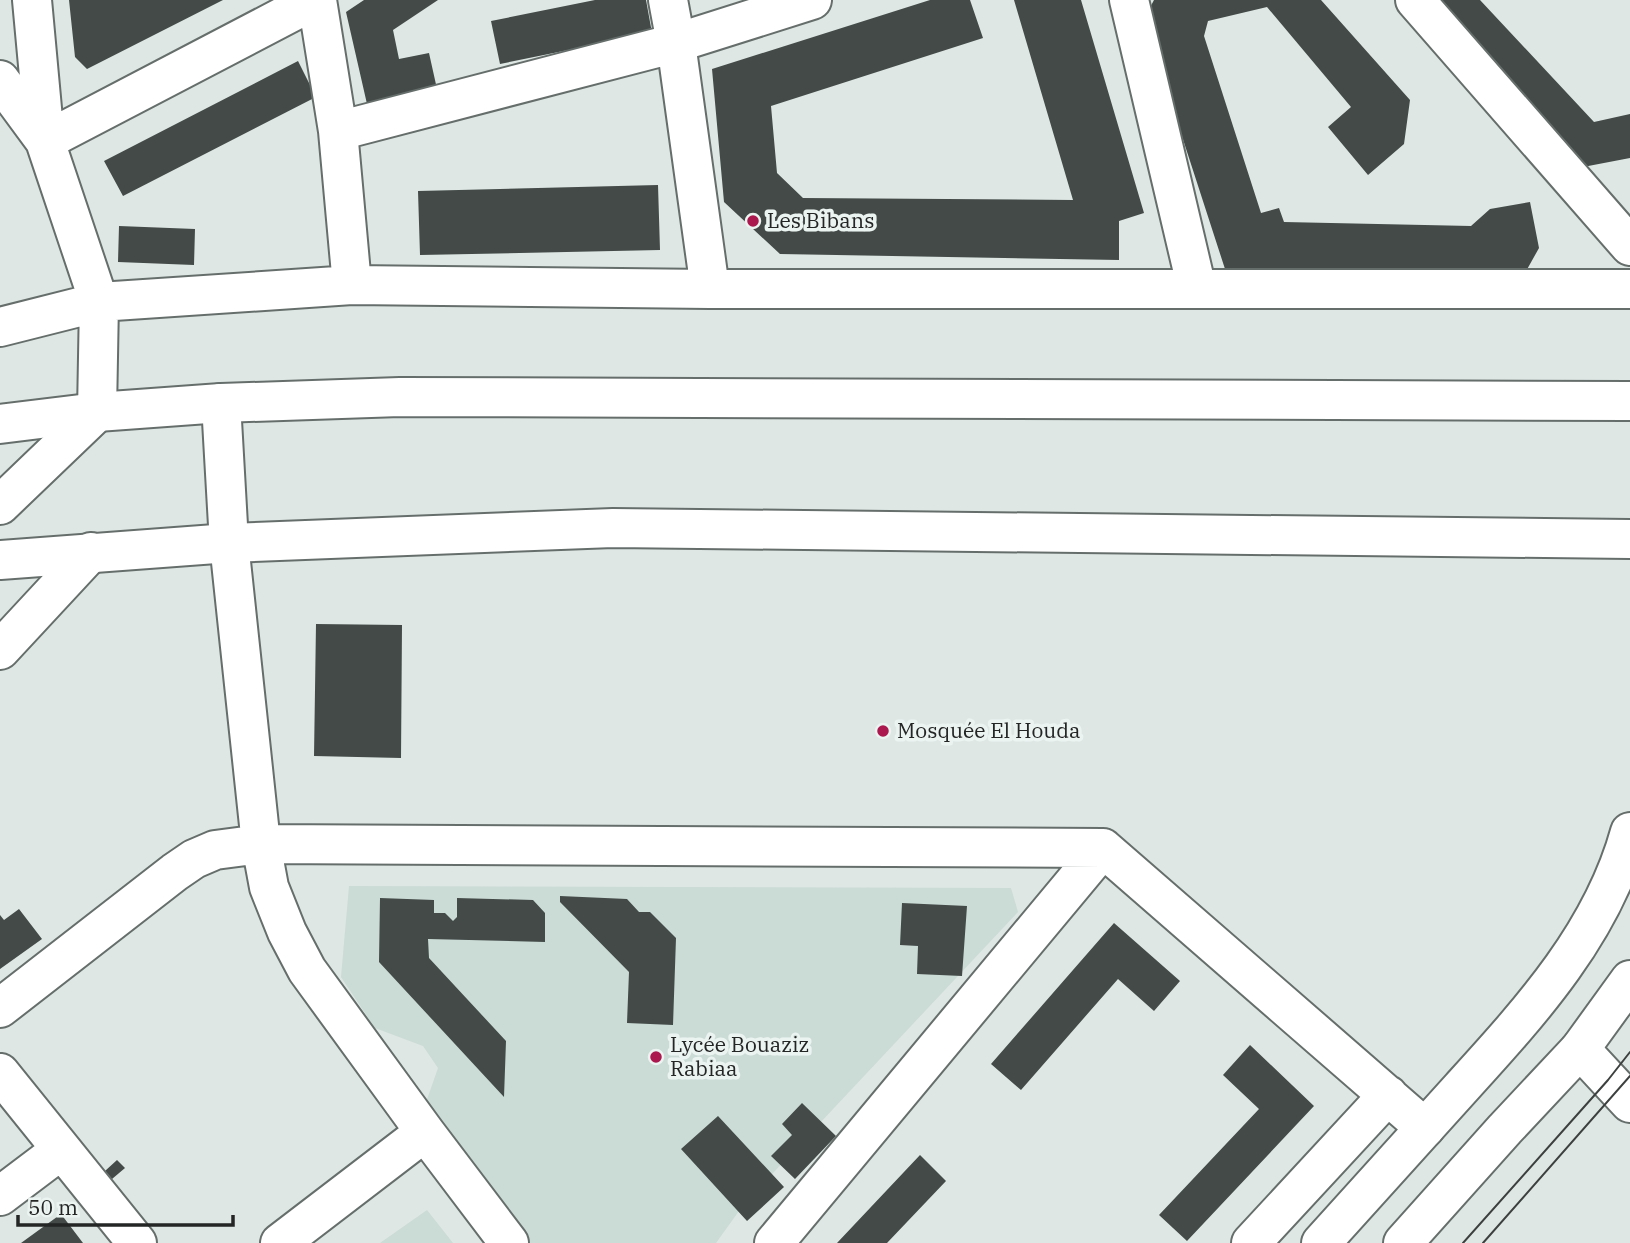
<svg xmlns="http://www.w3.org/2000/svg" width="1630" height="1243" font-family="'IBM Plex Serif',serif">
<style>
.built{fill:#cbdbd6}
.building{fill:#434a48}
.lines{fill:none;stroke-linecap:round;stroke-linejoin:round}
.minor-casing{stroke:#666e6c;stroke-width:42}
.major-casing{stroke:#666e6c;stroke-width:42}
.minor{stroke:#fff;stroke-width:38}
.major{stroke:#fff;stroke-width:38}
.tram{stroke:#3c403f;stroke-width:2}
.poi-dot{fill:#aa184d;stroke:#ecf4f2;stroke-width:2.5}
.labels{text-anchor:middle;stroke-width:7;stroke-linejoin:round;paint-order:stroke}
.poi-label{font-size:21px;fill:#232625;stroke:#ecf4f2;text-anchor:start}
</style>
<rect width="100%" height="100%" fill="#dee7e4"/>
<path class="built" d="M349 886 1011 888 1018 912 744 1204 716 1243H529L424 1108 438 1068 423 1046 375 1028 341 977Z
M427 1210 453 1243H380Z"/>
<path class="building" d="M69 0H223L87 69 75 57Z
M364 0H438L393 30 399 59 429 53 437 89 367 104 346 12Z
M595 0H646L652 33 500 64 491 21Z
M930 0H970L983 38 771 106 777 173 803 198 1073 200 1014 0H1081L1144 213 1119 221V260L780 254 724 202 712 69Z
M1154 0H1321L1410 100 1404 144 1368 175 1328 127 1351 107 1267 7 1208 21 1204 36 1261 213 1279 208 1284 222 1471 226 1490 209 1530 202 1539 248 1525 273 1225 269 1144 19Z
M1432 0H1480L1594 122 1630 114V158L1583 167Z
M298 61 316 97 123 196 104 161Z
M658 185 660 250 420 255 418 191Z
M119 226 195 229 194 265 118 262Z
M316 624 402 625 401 758 314 756Z
M560 896 627 899 639 912H650L676 938 673 1025 627 1023 629 972 560 902Z
M380 898 434 900V913H445L453 921 457 917V898L533 900 545 913V942L428 939 429 958 506 1041 504 1097 379 962Z
M902 903 967 906 962 976 917 974 918 946 900 945Z
M19 909 42 939 0 969V915L4 920Z
M1114 923 1180 981 1154 1011 1118 979 1021 1090 991 1064Z
M1250 1045 1314 1106 1187 1241 1159 1215 1259 1109 1223 1075Z
M802 1103 836 1136 795 1179 771 1156 792 1135 782 1124Z
M718 1116 784 1187 747 1221 681 1149Z
M920 1155 946 1181 887 1243H837Z
M117 1160 125 1168 112 1179 105 1171Z
M61 1214 83 1243H21Z"/>
<g class="lines">
<defs>
<path id="minor" d="M317 0 338 131 352 285
M668 0 676 43 710 289
M1129 0 1197 289
M1415 0 1630 246
M0 80 45 141 315 0
M338 131 676 43 812 0
M0 327 99 302 352 285 710 289H1630
M221 403 229 543 261 844 269 887 287 932 307 970 425 1132 509 1243
M0 505 97 412 99 302 45 141 32 0
M0 650 91 552
M0 1008 175 872 194 859 215 850 261 844 1103 848 1425 1128
M1580 1049 1630 1103
M0 1073 137 1243
M0 1196 61 1150
M280 1243 425 1132
M774 1243 1103 848
M1251 1243 1388 1095"/>
<path id="major" d="M0 424 97 412 221 403 400 397 1630 401
M0 560 229 543 613 528 1630 539
M1321 1243C1367 1192 1414 1140 1461 1088 1530 1012 1602 934 1630 832
M1403 1243 1505 1129 1580 1049 1630 980"/>
</defs>
<use href="#minor" class="minor-casing"/>
<use href="#major" class="major-casing"/>
<use href="#minor" class="minor"/>
<use href="#major" class="major"/>
<path class="tram" d="M1463 1243 1608 1080 1630 1052
M1483 1243 1630 1076"/>
</g>
<g class="poi-dot">
<circle cx="753" cy="221" r="7"/>
<circle cx="883" cy="731" r="7"/>
<circle cx="656" cy="1057" r="7"/>
</g>
<g class="labels">
<g class="poi-label">
<text x="767" y="228">Les Bibans</text>
<text x="897" y="738">Mosquée El Houda</text>
<text x="670" y="1052">Lycée Bouaziz<tspan x="670" dy="24">Rabiaa</tspan></text>
</g>
</g>
<path d="M18 1215v10h215v-10" fill="none" stroke="#232625" stroke-width="3.5"/>
<text x="28" y="1215" font-size="21" fill="#232625" stroke="#ecf4f2" stroke-width="5" paint-order="stroke">50 m</text>
</svg>
